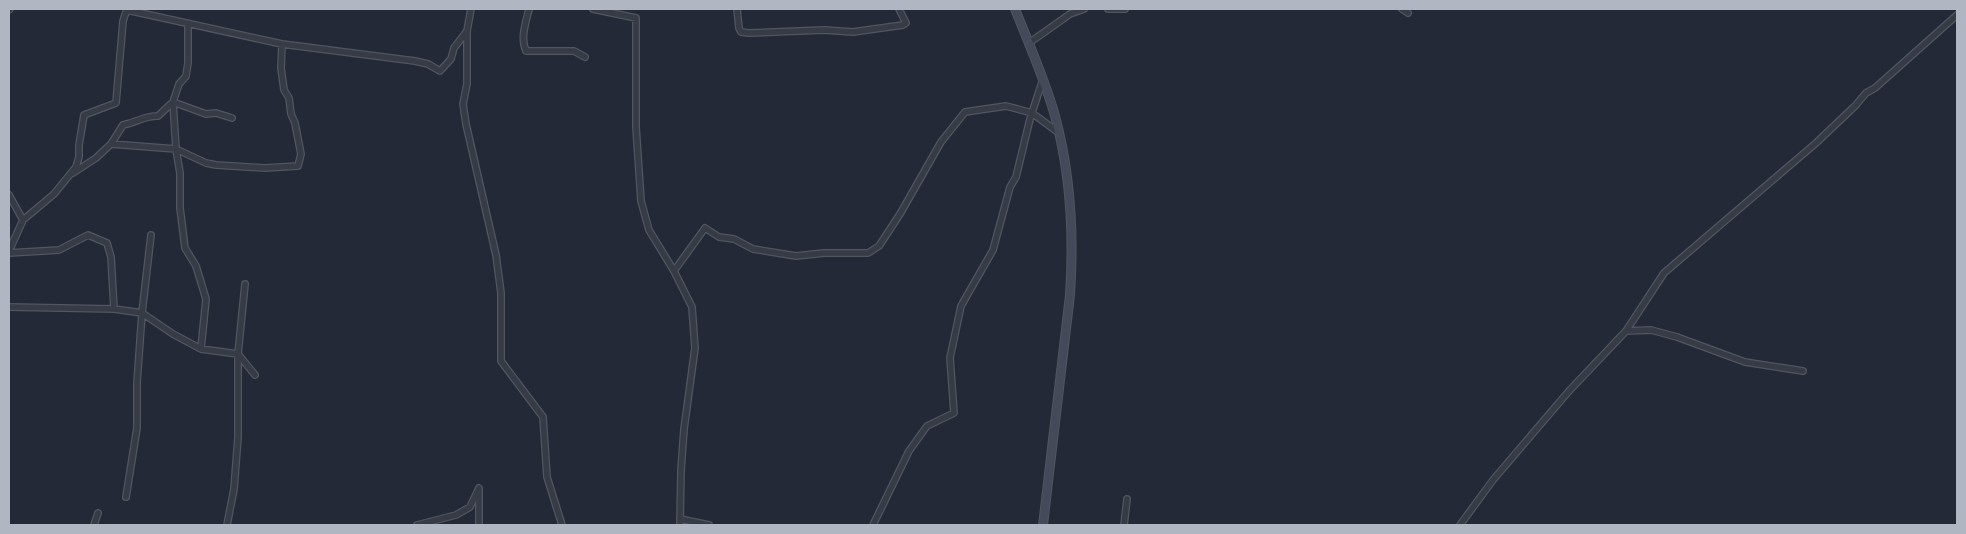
<svg xmlns="http://www.w3.org/2000/svg" width="1966" height="534" font-family="Raleway,sans-serif">
<style>
.lines{fill:none;stroke-linecap:round;stroke-linejoin:round}
.street-casing{stroke:#515661;stroke-width:8}
.secondary-casing{stroke:#515661;stroke-width:10}
.street{stroke:#363b46;stroke-width:5.5}
.secondary{stroke:#444a59;stroke-width:8}
</style>
<rect width="100%" height="100%" fill="#232936"/>
<g class="lines">
<defs>
<path id="street" d="M471 9 467 31V84L463 104 466 124 496 255 501 293V361L543 417 547 477 562 525
M529 9C526 22 520 38 526 51H574L585 57
M593 9 636 18V127L641 201 649 230 674 271 692 307 695 348 684 429 681 470 680 525
M737 9 739 28 741 32 749 33 824 30 853 32 903 25 906 23 899 9
M1108 9H1125
M1402 9 1408 13
M9 10 10 9
M127 10 282 44 415 61 428 64 440 71 451 59 454 48 467 31
M1029 43 1070 14 1084 9
M111 144 176 149 206 163 216 165 265 168 298 166 301 154 295 123 291 114 289 98 284 90 281 68 282 44
M73 173 96 158 111 144 123 125C138 122 143 116 158 116L173 102 179 84 186 76 188 63V24
M9 195 23 220
M9 251 23 220 54 194 76 167 79 157V145L84 115 116 103 123 21 127 9
M9 253 59 250 88 235 107 243 111 257 114 309 142 313 173 334 201 349 238 354 255 375
M674 271 705 228 719 237 734 239 753 249 796 256 824 253H868L879 246 900 214 941 142 965 112 1006 106 1032 113 1059 133
M9 307 114 309
M1626 331 1651 330 1677 337 1745 362 1803 371
M201 349 206 299 196 266 185 248 180 208V173L176 149 173 102 206 114 216 113 232 118
M126 497 137 428V383L142 313 151 235
M680 519 709 525
M94 525 98 513
M227 525 234 489 238 437V354L245 284
M417 525 456 515 470 507 479 488V525
M873 525 909 451 927 426 954 413 950 358 961 306 993 250 1010 187 1016 177 1030 119 1043 79
M1124 525 1127 499
M1460 525 1493 480 1569 391 1626 331 1664 273 1816 143 1855 106 1866 93 1875 88 1957 15"/>
<path id="secondary" d="M1015 9C1029 44 1045 80 1055 116 1071 175 1074 235 1070 295L1043 525"/>
</defs>
<use href="#street" class="street-casing"/>
<use href="#secondary" class="secondary-casing"/>
<use href="#street" class="street"/>
<use href="#secondary" class="secondary"/>
</g>
<rect width="1966" height="534" fill="none" stroke="#b1b6c3" stroke-width="20"/>
</svg>
